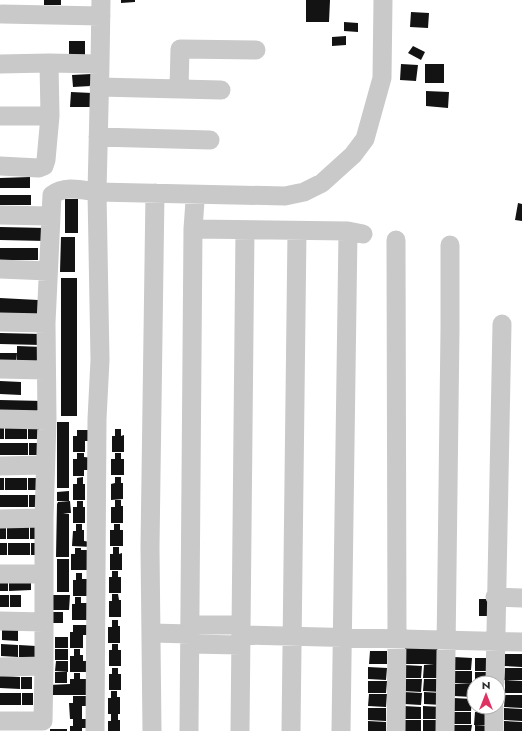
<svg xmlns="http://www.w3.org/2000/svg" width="522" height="731" font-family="Jost,sans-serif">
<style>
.building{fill:#131313}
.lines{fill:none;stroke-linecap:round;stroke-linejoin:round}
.minor{stroke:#c9c9c9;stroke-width:19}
</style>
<rect width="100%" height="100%" fill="#fff"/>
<path class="building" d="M44 0H61V5H44Z
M121 0H135V2L121 3Z
M306 0H330L329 22H306Z
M411 12 429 13 428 28 410 27Z
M344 22 358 23V32L344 31Z
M346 36V45L332 46V37Z
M69 41H85V59H69Z
M413 46 425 52 421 60 408 53Z
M401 64 418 65 416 81 400 80Z
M425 64H444V83H425Z
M91 74V86L73 87 72 75Z
M426 91 449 92 448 108 426 106Z
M71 92 92 93V107H70Z
M30 177V188H0V178Z
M0 195H31V205H0Z
M65 199H78V233H65Z
M518 203 522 204V221L515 220Z
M0 227 46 228V241L0 240Z
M61 237H75V272H60Z
M0 248H38V260H0Z
M61 278H77V416H61Z
M0 298 38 300V316L0 314Z
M0 333 41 334V345L0 344Z
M17 346 43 347 42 367 17 366Z
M0 353H17L16 365 0 364Z
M0 381 21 382V395L0 394Z
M0 400 43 401V415L0 414Z
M57 422H69V488H57Z
M0 427H4V439H0Z
M5 427H27V439H5Z
M28 427H39V439H28Z
M115 429H121V436L124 435V452H112V436H115Z
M77 430H93V441H85V452H73V436H77Z
M0 443H6V455H0Z
M6 443H28V455H6Z
M29 443H40V455H29Z
M77 453H84V457L93 458V470H84V476H73V459H77Z
M115 453H121V459H124V475H111V459H115Z
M83 477V484H85V500H73V484H77V478Z
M115 477H121V483H123V499L111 500V484L115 483Z
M0 478H4V490H0Z
M5 478H27V490H5Z
M28 478H39V490H28Z
M69 491V501H57V492Z
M0 495H6V507H0Z
M6 495H28V507H6Z
M29 495H40V507H29Z
M115 500H121V506H123V523H111V507H115Z
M70 501 71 513H63L69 514V557H56L57 504 58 502Z
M77 501H83V507H85V523H73V507H77Z
M76 524H82V530H84V541L91 542V547L72 546 73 531H76Z
M114 524H120V530H123V546H110V530H114Z
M0 527H6V539H0Z
M7 527H29V539H7Z
M30 527H40V539H30Z
M0 543H7V555H0Z
M8 543H30V555H8Z
M31 543H41V555H31Z
M113 547H119V554L122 553V570H110V554H113Z
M75 548H81V550H91V570H71V554H75Z
M57 559H69V592H57Z
M112 571H118V577H121V593H109V577H112Z
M76 573H82V579H90V596H73V580H76Z
M0 578H8V591H0Z
M9 578H31V590L9 591Z
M112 594H118L119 600H121V617H109V601H112Z
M0 595H9V607H0Z
M10 595H21V607H10Z
M51 595H70L69 610H51Z
M75 597H81V603H89V620H72V604H75Z
M479 599H495L494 616H479Z
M51 612H63V623H51Z
M112 620H118V626H120V643H108V627H112Z
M73 625H92V635H83V648H70V632H73Z
M2 629H18V641L2 640Z
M55 637H68V648H55Z
M1 644 18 645V657L1 656Z
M112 644H118V650H121V666H109V650H112Z
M19 645 36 646 35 658 19 657Z
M405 647H437L441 678H423L424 665 434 664H405Z
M55 649H68V660H55Z
M74 649H80V655H83V661H93L92 672H70V656H74Z
M370 651H387V664H369Z
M505 654H522V667L504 666Z
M454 657 472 658 471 670H453Z
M475 658H493V671H475Z
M56 661H68V672L55 671Z
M404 665 422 666 421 678H403Z
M368 667 387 668 386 680 368 679Z
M112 668H118V674H121V690H109V674H112Z
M505 668H522V680H504Z
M454 671H472V684L453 683Z
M55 672H67V683H55Z
M475 672H493V683H475Z
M74 673H80V679H93L92 695H50L49 685 70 684V690V679H74Z
M0 676 20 677V689L0 688Z
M21 677H32V689H21Z
M404 679H422L421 692 403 691Z
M424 679H442L441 692 423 691Z
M505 680 522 681V693H505Z
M368 681H387L386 693H368Z
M454 684H472V697L454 696Z
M111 691H117V697H120V714H118V720H120V731H108V721H111V714H108V698H111Z
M404 692 422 693 421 705 404 704Z
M424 692 442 693V705L424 704Z
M0 693H21V705H10V698V705H0Z
M22 693H33V705H22Z
M369 694H387L386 707 368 706Z
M505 695H522V708L504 707Z
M73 696H93V706H82V719H92V728H82V731H70V726H73V719H70L69 703H73Z
M454 698 472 699 471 711H453Z
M404 706 421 707V719H403Z
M423 706 442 707 441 719H423Z
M475 707H493V712L475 711Z
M368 708H386V721L368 720Z
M504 708 522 709V721L504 720Z
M453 712H471V724H453Z
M475 712 493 713 492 725H474Z
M403 720H421V731H403Z
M423 720H441V731H423Z
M368 721 386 722V731H368Z
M504 721 522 722V731H504Z
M453 725H472L471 731H453Z
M475 725 493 726V731H475Z
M50 729H67V731H50Z"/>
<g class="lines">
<path class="minor" d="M2 14 101 16
M49 63 100 64 97 192 100 360 97 419 95 731
M0 64 49 63 50 116 46 160 44 166 39 168 0 166
M100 64 101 0
M99 87 221 90
M179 89 180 49 256 50
M0 116H50
M98 137 210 140
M0 215 50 216
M193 229 348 231 363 234
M0 269 48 271
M0 322 46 323
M0 369 45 370
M0 419 47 420
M0 466 45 465
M0 519 44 518
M0 574H44
M495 597 522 598
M0 621 44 622
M190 625H241
M152 633 190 634
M241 635 522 642
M190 644 241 645
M0 667 44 666V518L47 420 46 323 52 195C65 185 82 190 97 192L285 196 304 192 322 183 353 155 365 139 382 78 383 0
M495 683 502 324
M0 721H43L44 666
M152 731 150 547 155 193
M189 731 193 229 195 201
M240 731 245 230
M291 731 297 231
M341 731 348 231
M396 731 397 639 396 240
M445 731 450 329V245
M494 731V707"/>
</g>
<g transform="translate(486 695)"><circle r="19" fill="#ffffff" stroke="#ababab"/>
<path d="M0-3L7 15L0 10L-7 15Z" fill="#df3263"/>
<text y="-6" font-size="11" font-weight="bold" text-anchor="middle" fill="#2c2c2c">N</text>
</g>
</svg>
